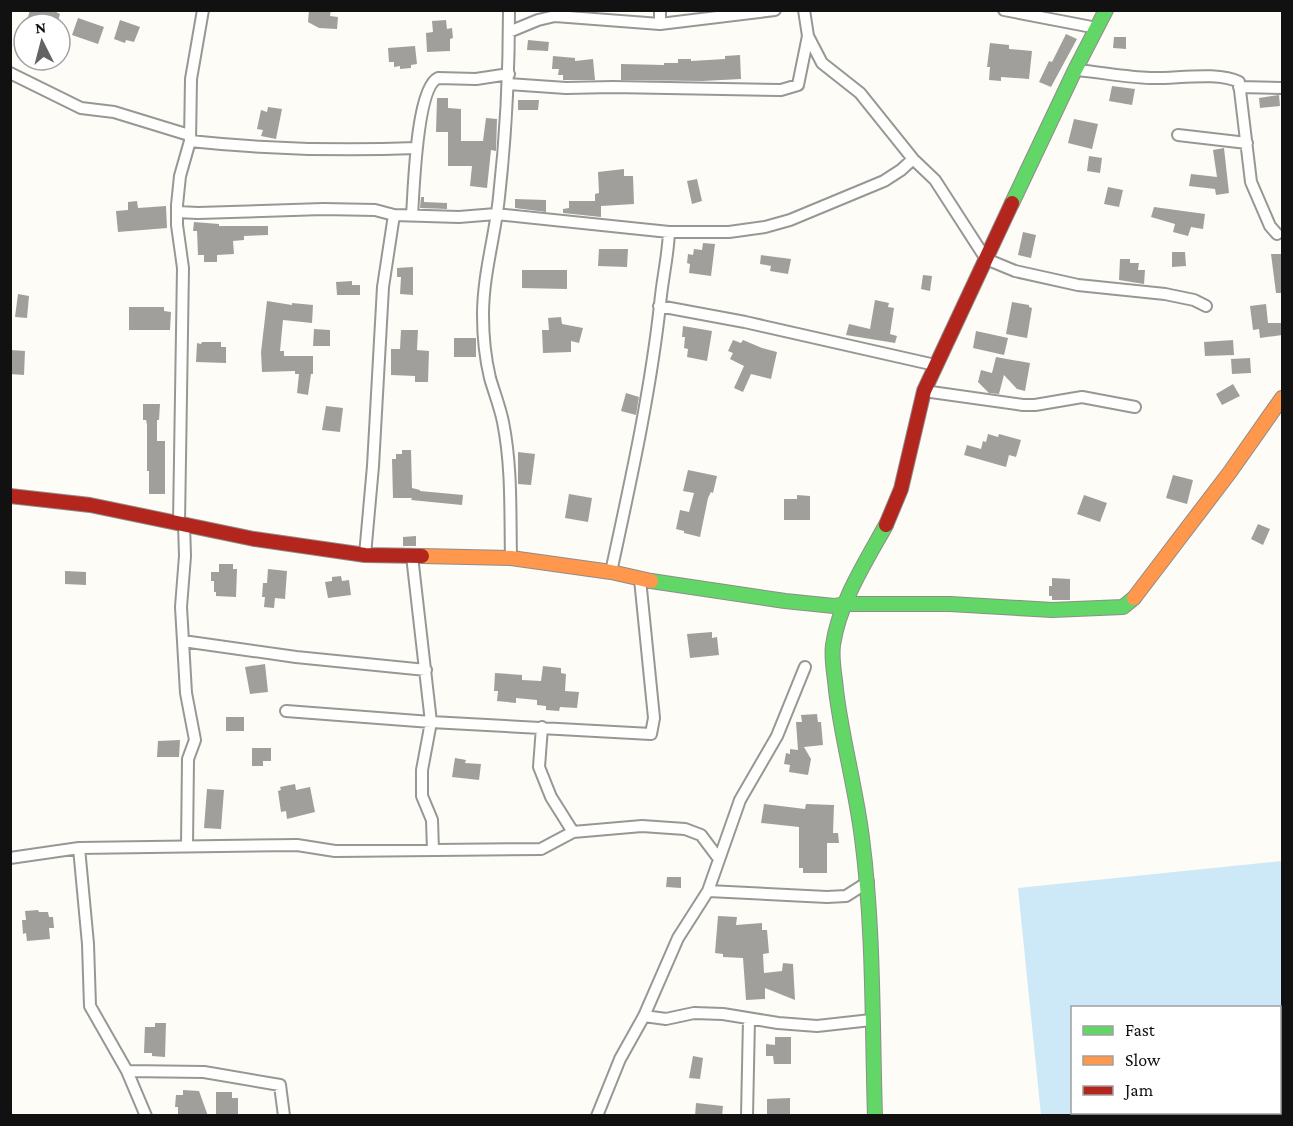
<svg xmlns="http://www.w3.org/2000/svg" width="1293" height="1126" font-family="'Crimson Pro',serif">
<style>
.water{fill:#cde8f7;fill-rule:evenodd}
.building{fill:#a19f9c}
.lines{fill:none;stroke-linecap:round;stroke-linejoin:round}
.street-casing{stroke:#979795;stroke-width:14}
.fast-casing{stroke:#8e8d8b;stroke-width:16}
.slow-casing{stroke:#8e8d8b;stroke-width:16}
.jam-casing{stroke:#8e8d8b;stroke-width:16}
.street{stroke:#fffffe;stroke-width:10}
.fast{stroke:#63d668;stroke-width:14}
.slow{stroke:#ff974d;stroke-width:14}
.jam{stroke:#b3261e;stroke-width:14}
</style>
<rect width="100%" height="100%" fill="#fdfcf7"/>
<path class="water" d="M1282 861V1115H1041L1018 888ZM1072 1008H1280V1112H1072Z"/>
<path class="building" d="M30 10H56V12L60 14 57 24H26Z
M309 10H331L330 16 338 17 337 29 319 28 308 22Z
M78 18 104 27 98 44 72 35Z
M120 20 140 27 134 42 126 40 125 43 114 39Z
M446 20 447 29 452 28 453 38 450 39V51L427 52 426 33 433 32 432 21Z
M1066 34 1077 39 1051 87 1039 82 1049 61 1052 62Z
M1114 37H1126V49L1113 48Z
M528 40 549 42 548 51 527 50Z
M990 43 1009 45V49L1032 51 1029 79 1001 77V81L989 80 990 67H987Z
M415 46 417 64 411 65V68L400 69V66L394 67V62H389L388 48Z
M740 55 741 79 702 81 621 80V64L664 65V63H678V59H691V61L725 59V56Z
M553 56 575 58V61L593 59 595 80H563V75H558L559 69H552Z
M1112 86 1135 89 1132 105 1109 101Z
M1279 95 1280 106 1260 108 1259 98Z
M437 98H448V108L461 109V141H483L486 118 497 119 496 151 491 150 487 188 470 186 472 166H448V132H436Z
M518 100H539L538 110H518Z
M268 107 282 109 276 139 261 136 263 130 257 129 261 110 267 112Z
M1074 119 1098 124 1092 149 1068 143Z
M1224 148 1229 193 1216 195 1215 189 1189 186 1191 174 1217 177 1213 150Z
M1089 156 1102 158 1100 173 1087 171Z
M624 169V176H633L634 204 601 206V217L563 213V209L569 208V201H595V194L599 193 598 172Z
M697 179 702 201 692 204 687 181Z
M1108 187 1123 190 1119 207 1104 204Z
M421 197H424V202L447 203V209L420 208Z
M515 199 546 200V212L515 208Z
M137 201 138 208 166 206 167 228 118 232 116 211 128 210V202Z
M1154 207 1205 214 1203 229 1191 227 1188 236 1173 232 1175 224 1151 217Z
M194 222 219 224V226H268V235L244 236V240L233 241 234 254 217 255V262H204V255H198L197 231H193Z
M1023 232 1036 235 1031 258 1018 255Z
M703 243 715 244 711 276 689 273 690 264 687 263 688 254 693 255 694 249 702 250Z
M599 249H628L627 267 598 266Z
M1172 252H1185L1186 266 1172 267Z
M1271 254H1282V293H1276Z
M761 255 791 259 788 274 770 271 771 266 760 264Z
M1120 259H1130V263H1139L1138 270H1145L1144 284 1119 280Z
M413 267V295L400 294 401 277H397V268Z
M522 270H567V289L522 288Z
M923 275 932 276 930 291 921 289Z
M352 281V285H360V295H337L336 282Z
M18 294 29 296 27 318 15 317Z
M875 300 889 303 888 307 894 308 890 334 897 336 895 343 846 335 849 324 870 329Z
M267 301 292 305V303L313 305 312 323 283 320 280 351H284V356H313V374H311L308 395 297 393 299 374H295V371L262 372 261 352Z
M1012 302 1029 305V307L1032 308 1027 338 1006 334Z
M1266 304 1268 323H1282V335L1260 338 1259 329 1253 330 1250 306Z
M129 307H164V311L171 312 170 330H129Z
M561 317 562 324 583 328 579 343 571 341V352L543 353 542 330H549L548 318Z
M683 326 712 331 707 361 687 357 688 349 684 348 685 337H682Z
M314 329 330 330V346H313Z
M401 330H418L417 350 429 351 428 382H415V376L391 375V349H400Z
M976 331 1008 338 1004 355 973 348Z
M454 338H476V357H454Z
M733 340 741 343 743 340 762 348 777 352 771 379 751 374 743 392 734 388 744 366 730 359 733 353 728 351Z
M1233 340 1234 355 1205 356 1204 342Z
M202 342H221V347H226V363L196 362 197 343 201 344Z
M10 350 25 351 24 375 10 374Z
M996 357 1030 363 1025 391 1017 389 1004 375 999 394 989 393 978 382 981 370 992 373Z
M1250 358 1251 373 1232 374 1231 359Z
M1233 384 1240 396 1222 405 1216 394Z
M626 393 639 397 636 415 621 411Z
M143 404H160L159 420H157V441H165V494H149V471H147V425L146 420H143Z
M326 406 343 408 340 432 322 430Z
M988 434 998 437 999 434 1021 440 1016 457 1009 455 1006 467 964 455 967 445 981 449 983 441 986 442Z
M402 450H411L412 488 420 490V491L463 495 462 505 411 500 412 498H393L392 459H396V454H402Z
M518 452 535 454 531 485 518 484Z
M688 470 717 476 713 493 711 492 708 498 700 537 684 533V531L676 529 680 510 689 512 694 493 683 491Z
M1173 475 1193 480 1187 504 1166 498Z
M569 494 592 498 588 522 565 518Z
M797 495 810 496V520H784V499H797Z
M1084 495 1107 503 1100 522 1077 514Z
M1258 524 1270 529 1263 545 1251 539Z
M416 536V546H403V537Z
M219 564H233V569H237L236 597 216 596V592H214V581H211V572H219Z
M268 569 287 571 285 599 275 598 274 608 264 607 265 597H262L263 583H267Z
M65 571 86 572V585L65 584Z
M341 576 342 581 349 580 351 595 328 598 325 582 332 581V577Z
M1052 578 1070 579V600H1052V596H1049V586H1052Z
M712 632V638L717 637 719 655 690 658 687 634Z
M265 664 268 692 250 694 245 667Z
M543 666 561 668V673L566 674 565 691 579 692 577 708 560 707 559 711 546 710V706L537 705V700L516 698V703L497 701 498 691H494L495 673 522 675V680L541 681Z
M817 714 818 722H821L823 745 804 747 811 759 808 775 789 772 790 765 784 764 786 753 790 754V749L798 750 796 722H802L801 715Z
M226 717H244V731H226Z
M180 740 179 757H157L158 741Z
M252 748H271V761H263V766H252Z
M455 758 466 760 465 763 481 764 479 780 452 777Z
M295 784 296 790 310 787 315 812 287 819 286 811 281 812 278 791 281 790 280 787Z
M207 789 224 790 221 829 204 828Z
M764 804 805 809 806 804 834 805 833 833H838L839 843H827V873H803V868H799V827L761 823Z
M667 877H681V888L666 887Z
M38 910 39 912H48L49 917H53L54 928H49L50 939 27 941 26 933 23 934 22 920H26L25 911Z
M718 916 737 917 736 925 762 923V930H767L769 953 763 954 764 973 782 971 783 963 793 964 795 1000 765 988V999L746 1000 743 958 723 957V954L715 953Z
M155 1023H166L165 1057 152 1056V1053H144L145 1027H155Z
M775 1037H791V1064H774L773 1056H766V1044L775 1045Z
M693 1056 703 1058 700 1079 689 1078Z
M183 1090 199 1091 208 1116H178V1107H175L176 1095H183Z
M216 1092H232V1098H238V1116H216Z
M790 1098V1116H767V1099Z
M696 1103 723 1106 722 1116H695Z"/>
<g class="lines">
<defs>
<path id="street" d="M509 10C509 73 506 135 499 197 495 237 483 274 483 315 483 336 485 357 490 378 494 392 500 407 503 422 512 467 510 512 511 558
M804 10 808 36 822 63 860 93 913 159 935 180 986 259 1015 271 1078 285 1165 294 1194 300 1206 306
M1004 10 1097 28
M660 24V10
M509 32 538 20 555 16 660 24 775 10
M1075 70C1100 72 1125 77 1150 78 1175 79 1218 71 1239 82L1251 182 1270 226 1277 234
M10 73 81 108 114 112 189 135
M508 84 566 88 613 87 781 90 798 85 808 36
M1239 87 1282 88
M1178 135 1247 143
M190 141C265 149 341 151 416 148
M177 212 198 213 323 209 375 210 394 215 459 217 496 214 669 232H729L765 227 790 220 884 181 901 170 913 159
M412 215C414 190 416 88 438 78L476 79 509 74
M659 306 745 322 935 365
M924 391 1023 405H1035L1082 397 1135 407
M179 522 183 268 177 225V205L180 176 190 141 191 79 203 10
M184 524 185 556 181 607 186 693 195 740 188 759 187 846
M365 555 373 466 383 287 394 215
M412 556 431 722 422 770V796L432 820 433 850
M611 572C630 484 650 395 660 305 662 280 668 257 669 232
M183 641 296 657 426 670
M286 711 431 722 651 734 654 718 640 579
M542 727 539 767 551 797 573 832
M79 848 88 944 90 1006 127 1071 146 1116
M10 858 79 848 297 845 335 851 541 849 573 832 642 826 685 829 701 835 719 859
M708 891 827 897 846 896 868 882
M644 1016 666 1019 694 1013 723 1014 778 1023 817 1026 871 1020
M127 1071 204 1072 280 1085 284 1116
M597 1116 620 1059 644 1016 678 938 708 891 740 800 777 736 805 667
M747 1116 749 1019"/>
<path id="fast" d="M1012 203 1075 70 1106 10
M651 581 785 601 834 606 845 604H950L1052 610 1123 607 1134 598
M875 1116C872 1024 874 930 862 838 856 789 842 740 836 690 835 676 831 660 833 645 839 603 866 561 886 525"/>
<path id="slow" d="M422 556 511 558 611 572 651 581
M1134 598 1230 472 1282 398"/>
<path id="jam" d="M10 496 90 505 254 539 365 555 422 556
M886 525 901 489 924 391 1012 203"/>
</defs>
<use href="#street" class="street-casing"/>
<use href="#fast" class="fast-casing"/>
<use href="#slow" class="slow-casing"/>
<use href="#jam" class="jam-casing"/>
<use href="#street" class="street"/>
<use href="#fast" class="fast"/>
<use href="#slow" class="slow"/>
<use href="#jam" class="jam"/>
</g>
<rect width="1293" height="1126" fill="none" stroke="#111111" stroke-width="24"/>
<rect x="1071" y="1006" width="210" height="108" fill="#ffffff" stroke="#a0a0a0" stroke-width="1.5"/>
<rect x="1083" y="1026" width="30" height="9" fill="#63d668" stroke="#a0a0a0" stroke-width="1.5"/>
<text x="1125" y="1036" font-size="18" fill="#111111">Fast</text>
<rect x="1083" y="1056" width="30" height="9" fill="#ff974d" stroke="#a0a0a0" stroke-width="1.5"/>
<text x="1125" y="1066" font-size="18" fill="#111111">Slow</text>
<rect x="1083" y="1086" width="30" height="9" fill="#b3261e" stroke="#a0a0a0" stroke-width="1.5"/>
<text x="1125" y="1096" font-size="18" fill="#111111">Jam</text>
<g transform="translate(42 42) rotate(354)"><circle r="28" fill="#ffffff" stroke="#a0a0a0" stroke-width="1.5"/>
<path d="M0-4.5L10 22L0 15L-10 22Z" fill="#646362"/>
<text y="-9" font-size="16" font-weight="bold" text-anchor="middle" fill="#111111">N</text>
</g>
</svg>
